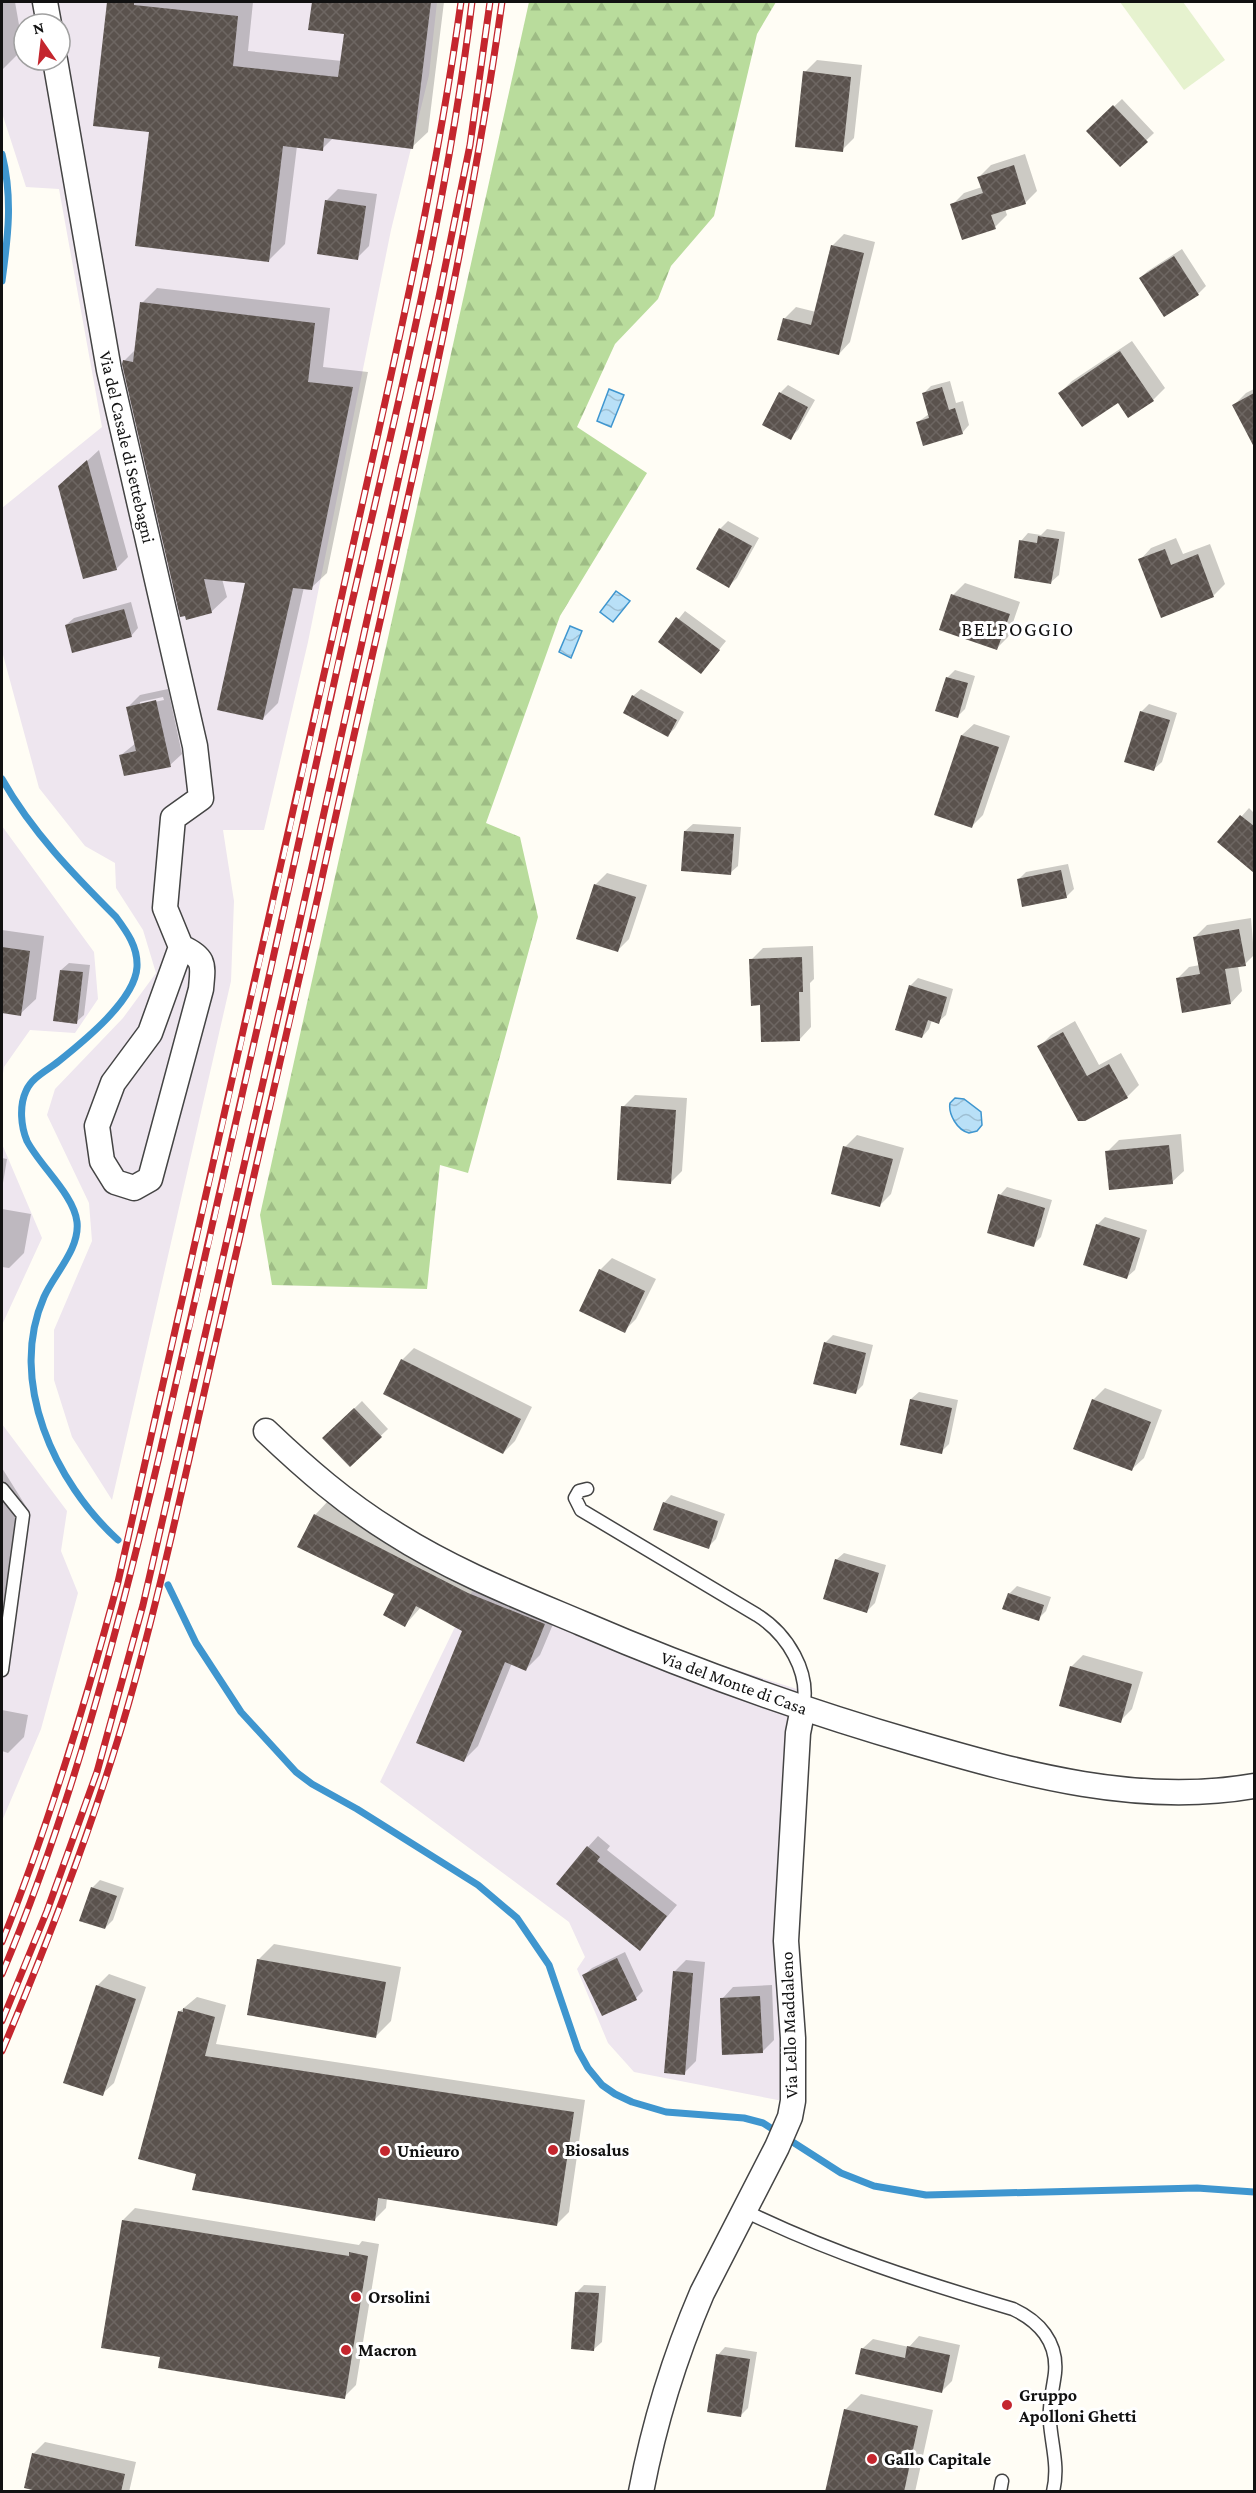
<svg xmlns="http://www.w3.org/2000/svg" width="1256" height="2493" font-family="'Crimson Pro',serif">
<style>
.industrial{fill:#eee6ef;fill-rule:evenodd}
.forest{fill:url(#forest-firs)}
.pitch{fill:#e6f2cf}
.water{fill:url(#water-waves);stroke:#3f96cf;stroke-width:1.5}
.shadow{fill:#0003;fill-rule:evenodd}
.lines{fill:none;stroke-linecap:round;stroke-linejoin:round}
.stream{stroke:#3f96cf;stroke-width:7}
.building{fill:url(#building-cross-hatch)}
.service-casing{stroke:#444;stroke-width:15}
.minor-casing{stroke:#444;stroke-width:27}
.service{stroke:#fff;stroke-width:12}
.minor{stroke:#fff;stroke-width:24}
.rail-casing{stroke:#c4262e;stroke-width:7}
.rail{stroke:#fff;stroke-width:4.5;stroke-dasharray:14;stroke-linecap:butt}
.poi-dot{fill:#c4262e;stroke:#fff;stroke-width:2}
.labels{text-anchor:middle;stroke-width:6;stroke-linejoin:round;paint-order:stroke}
.street-label{font-size:18px;fill:#111;stroke:#fff}
.poi-label{font-size:18px;font-weight:bold;fill:#111;stroke:#fff;text-anchor:start}
.neighbourhood-label{font-size:20px;letter-spacing:1.5px;fill:#111;stroke:#fff}
</style>
<defs>
<pattern id="forest-firs" width="22" height="20" patternUnits="userSpaceOnUse" patternTransform="scale(1.5)"><rect width="22" height="20" fill="#b9dc9c"/><path d="M5 1l3.5 6h-7zM16 11l3.5 6h-7z" fill="#9ebc85"/></pattern>
<pattern id="water-waves" width="16" height="10" patternUnits="userSpaceOnUse" patternTransform="scale(1.5)"><rect width="16" height="10" fill="#b9e0f7"/><path d="M0 5q4-4 8 0t8 0" fill="none" stroke="#9ebfd3"/></pattern>
<pattern id="building-cross-hatch" width="8" height="8" patternUnits="userSpaceOnUse" patternTransform="scale(1.5)"><rect width="8" height="8" fill="#5a524d"/><path d="M0 0l8 8M0 8l8-8" fill="none" stroke="#6d6662"/></pattern>
</defs>
<rect width="100%" height="100%" fill="#fffdf5"/>
<path class="industrial" d="M2 2H437L429 75 391 230 308 642 264 830H223L234 901 231 981 112 1500 72 1437 54 1380V1330L92 1241 89 1203 47 1115 55 1089 123 1018 156 973 143 930 116 888 115 863 85 846 39 788 2 651V508L102 427 59 189 26 187 2 113ZM24 24H60V60H24Z
M2 826 94 952 98 999 75 1033 30 1030 4 1067 2 1080Z
M2 1144 42 1238 2 1325Z
M2 1424 67 1511 61 1551 78 1593 41 1729 2 1821Z
M484 1567 579 1610 699 1658 800 1690 788 2102 634 2072 608 2043 577 1969 585 1957 569 1922 380 1782Z"/>
<path class="forest" d="M529 2H776L757 34 714 216 671 266 658 299 615 344 577 427 647 473 560 616 486 823 520 837 538 917 468 1173 440 1165 427 1289 272 1285 260 1215Z"/>
<path class="pitch" d="M1120 2H1183L1225 60 1184 90Z"/>
<path class="water" d="M609 389 624 395 611 427 597 421Z
M616 591 630 601 613 622 600 612Z
M570 626 582 631 571 658 559 652Z
M955 1098 964 1099 981 1112 982 1125 977 1131 969 1133C957 1130 948 1114 950 1103Z"/>
<path class="shadow" d="M2 2H15L22 42 18 54 2 70Z
M108 2H253L248 51 342 61 345 32 310 28 313 2H444L428 132 412 147 333 138 322 149 297 146 285 244 269 260 151 131 95 125Z
M817 60 862 65 854 138 842 150 805 72Z
M1122 99 1154 133 1120 165 1088 131Z
M1025 154 1037 191 1025 203 1005 209 1007 215 995 227 952 205 964 193 982 187 979 177 991 165Z
M338 189 377 194 369 246 357 258 326 201Z
M844 234 875 242 850 342 839 354 784 319 796 307 816 312 832 246Z
M1182 249 1206 286 1198 294 1165 315 1140 278 1148 271Z
M157 288 330 308 323 367 368 372 327 573 311 588 304 587 278 703 263 718 247 582 222 579 227 597 211 612 124 361 136 349 142 303Z
M1132 341 1165 388 1153 400 1118 401 1060 393 1072 381Z
M950 381 956 403 963 401 969 425 962 433 918 422 929 414 923 394 931 386Z
M788 385 815 400 798 430 790 438 780 393Z
M1254 389V444L1234 405 1246 393Z
M99 450 128 557 116 569 72 475Z
M728 521 759 538 737 578 729 586 720 529Z
M1047 529 1065 532 1059 575 1051 582 1021 541 1028 533 1041 535Z
M1176 538 1183 554 1210 544 1225 584 1214 595 1161 616 1140 560 1151 548Z
M965 583 1020 602 1008 637 996 649 940 629 953 595Z
M131 602 138 628 131 636 66 625 74 618Z
M685 611 726 641 701 672 660 642Z
M955 670 975 676 965 709 957 717 947 678Z
M168 689 182 754 170 765 121 755 136 743 128 707 140 695ZM163 697 164 700 140 705V702Z
M641 689 684 712 675 728 668 735 633 696Z
M1149 704 1177 713 1162 762 1154 769 1141 712Z
M974 724 1010 736 983 815 972 826 936 814 962 735Z
M1249 808 1254 813V871L1219 842Z
M693 824 741 827 738 866 730 873 685 831Z
M1068 864 1074 889 1066 897 1018 880 1026 872Z
M607 873 647 885 629 939 618 950 595 885Z
M1251 918 1254 955 1245 964 1238 966 1242 991 1231 1003 1177 979 1189 967 1200 965 1195 937 1207 925Z
M2 930 44 936 36 999 20 1014 2 1011Z
M813 946 814 979 810 983 811 1027 800 1039 762 1004 751 960 763 948Z
M69 963 90 965 84 1015 76 1022 61 970Z
M918 978 953 989 946 1015 938 1022 932 1020 929 1029 922 1037 910 986Z
M1075 1021 1099 1065 1121 1053 1139 1085 1127 1097 1085 1120 1039 1047 1051 1035Z
M635 1095 687 1098 682 1171 671 1182 623 1107Z
M1181 1134 1184 1171 1172 1182 1107 1152 1119 1140Z
M857 1135 904 1148 891 1194 879 1206 845 1147Z
M2 1158 7 1159 2 1189Z
M1007 1187 1052 1200 1041 1237 1033 1245 1000 1195Z
M2 1209 31 1214 24 1253 9 1268 2 1267Z
M1105 1217 1147 1230 1135 1270 1127 1277 1097 1225Z
M612 1258 656 1279 636 1319 624 1331 600 1270Z
M833 1335 873 1345 863 1385 855 1393 825 1343Z
M414 1348 532 1407 515 1441 503 1453 402 1360Z
M1105 1388 1162 1410 1144 1458 1132 1469 1093 1400Z
M919 1392 958 1400 949 1444 941 1452 911 1399Z
M362 1401 388 1429 350 1465 324 1438Z
M2 1468 27 1508 2 1659Z
M671 1495 725 1514 716 1539 708 1547 664 1503Z
M329 1500 559 1610 540 1655 526 1669 512 1663 478 1746 463 1761 464 1630 421 1607 405 1625 396 1593 315 1515Z
M844 1553 886 1565 875 1603 867 1611 836 1560Z
M1017 1586 1051 1597 1046 1611 1038 1619 1009 1594Z
M1083 1655 1143 1672 1132 1709 1120 1721 1071 1667Z
M2 1710 28 1715 24 1737 8 1753 2 1751Z
M598 1836 610 1846 607 1850 677 1905 640 1949 588 1847Z
M100 1880 124 1888 113 1920 105 1928 92 1888Z
M274 1944 401 1967 391 2021 375 2037 258 1960Z
M625 1952 643 1991 636 1998 584 1975 592 1968Z
M686 1960 705 1962 696 2061 684 2073 674 1972Z
M109 1974 146 1987 114 2083 102 2094 97 1986Z
M772 1985 774 2040 762 2052 722 1999 733 1987Z
M197 1997 226 2005 216 2044 585 2100 569 2212 557 2224 387 2198 386 2208 374 2220 198 2173 179 2012Z
M135 2208 359 2245 362 2241 379 2244 356 2385 344 2397 162 2356 123 2220Z
M584 2285 606 2286 602 2342 594 2349 577 2292Z
M919 2336 960 2345 952 2381 942 2391 862 2349 873 2339 909 2347Z
M725 2347 757 2352 748 2408 740 2416 718 2355Z
M861 2394 933 2410 915 2492H827L845 2410Z
M45 2442 136 2462 129 2492H48L33 2454Z"/>
<g class="lines">
<path class="stream" d="M2 154C13 198 8 237 2 281
M2 779C32 832 73 874 116 917 127 932 138 947 137 967 135 1000 84 1041 59 1061 48 1070 32 1077 26 1091 19 1106 21 1127 27 1141 40 1166 74 1195 77 1222 80 1249 54 1274 44 1297 7 1381 55 1483 118 1540
M168 1585 196 1643 241 1712 296 1772 312 1784 357 1809 478 1885 517 1918 549 1965 578 2050 588 2068 602 2085 615 2094 632 2102 666 2112 744 2118 763 2123 841 2173 874 2186 926 2195 1197 2188 1254 2192"/>
</g>
<path class="building" d="M107 2H134V5L238 16 233 66 338 77 344 34 308 30 312 2H431L413 149 324 138 323 151 283 146 269 262 135 246 149 132 93 126Z
M803 71 851 77 843 152 795 147Z
M1113 105 1148 142 1120 167 1086 131Z
M1014 165 1026 204 991 215 996 229 962 240 950 204 983 193 977 177Z
M325 200 366 206 358 260 317 254Z
M831 245 864 253 839 355 777 340 783 318 811 325Z
M1174 256 1199 295 1164 317 1139 278Z
M140 302 315 323 308 382 353 387 312 590 293 588 263 720 217 710 245 583 204 579 212 613 186 620 185 616 180 617 122 364 123 360 133 362Z
M1120 351 1154 401 1128 418 1118 403 1082 427 1058 393Z
M942 387 949 410 955 408 963 434 923 446 916 422 929 418 922 393Z
M779 392 808 407 791 440 762 425Z
M1254 393V447L1232 405Z
M87 460 117 570 83 579 58 486Z
M719 528 752 546 729 588 696 569Z
M1038 536 1059 539 1051 584 1014 578 1019 540 1037 543Z
M1165 549 1171 565 1198 554 1214 597 1161 618 1138 559Z
M951 594 1010 614 997 650 939 630Z
M124 609 132 637 72 653 65 625Z
M676 617 720 650 701 674 658 642Z
M946 677 968 683 958 718 935 711Z
M632 695 677 720 668 737 623 713Z
M156 700 171 767 124 776 119 755 136 751 126 707Z
M1140 711 1170 720 1154 771 1124 762Z
M961 735 999 747 972 828 934 815Z
M1240 815 1254 826V873L1217 842Z
M684 831 734 834 731 875 681 871Z
M1061 870 1067 898 1022 907 1017 879Z
M594 884 636 897 618 952 576 939Z
M1239 929 1246 966 1225 969 1231 1004 1182 1013 1176 978 1200 974 1193 937Z
M2 947 30 951 21 1016 2 1013Z
M802 957 803 992H799L800 1041 761 1042 760 1005 751 1006 749 959Z
M60 970 83 972 77 1024 53 1021Z
M909 985 947 997 939 1024 928 1020 922 1038 895 1030Z
M1063 1032 1087 1076 1109 1064 1128 1098 1085 1121H1078L1037 1046Z
M621 1106 676 1110 671 1184 617 1180Z
M1169 1145 1173 1184 1109 1190 1105 1151Z
M843 1146 893 1159 880 1207 831 1194Z
M998 1194 1045 1208 1034 1247 987 1233Z
M1096 1224 1140 1238 1127 1279 1083 1265Z
M599 1269 645 1291 625 1333 579 1311Z
M824 1342 866 1353 856 1394 813 1384Z
M401 1359 521 1419 503 1454 383 1394Z
M910 1399 952 1408 942 1454 900 1445Z
M1092 1399 1151 1422 1132 1471 1073 1449Z
M354 1408 382 1437 350 1467 322 1438Z
M663 1502 718 1521 709 1549 653 1530Z
M314 1514 468 1593 545 1624 526 1671 505 1662 464 1762 416 1743 462 1631 416 1606 405 1627 383 1615 394 1594 297 1547Z
M835 1559 879 1573 867 1613 823 1599Z
M1008 1593 1044 1605 1039 1621 1002 1609Z
M1070 1666 1132 1684 1121 1723 1059 1706Z
M587 1846 600 1857 597 1861 667 1916 640 1951 556 1884Z
M91 1887 117 1896 105 1929 79 1921Z
M617 1958 637 2000 602 2016 582 1975Z
M257 1959 386 1982 376 2038 247 2015Z
M673 1971 693 1973 685 2075 664 2073Z
M96 1985 136 1999 103 2096 63 2083Z
M760 1996 763 2053 722 2055 720 1998Z
M183 2008 215 2017 205 2056 574 2112 557 2226 378 2198 375 2221 192 2190 196 2174 138 2159 178 2011 183 2012Z
M122 2220 349 2256V2252L368 2256 345 2399 158 2368 160 2357 101 2348Z
M575 2292 599 2293 594 2351 571 2349Z
M907 2346 950 2355 942 2393 855 2374 861 2348 905 2358Z
M716 2354 750 2359 741 2417 707 2412Z
M844 2409 918 2426 904 2492H825Z
M32 2453 125 2474 121 2492H41L24 2488Z"/>
<g class="lines">
<defs>
<path id="service" d="M2 1489 23 1515 2 1670
M587 1489 579 1491 575 1498 581 1510 757 1615C787 1634 811 1672 803 1708
M745 2211C831 2253 921 2282 1013 2309 1039 2321 1058 2342 1055 2373 1053 2390 1048 2406 1050 2423 1052 2447 1059 2467 1053 2492
M1000 2492 1002 2481"/>
<path id="minor" d="M45 2 49 24
M55 60 109 370 195 746 201 798 173 818 165 908 181 947C206 958 203 965 201 989L150 1179 134 1188 115 1182 102 1161 97 1126 113 1083 150 1033 181 947
M266 1431C306 1469 345 1503 392 1532 451 1570 517 1596 581 1623 690 1670 802 1710 916 1743 1026 1775 1139 1806 1254 1786
M641 2492C654 2424 675 2356 702 2293L777 2147 790 2117 793 2101V2038L786 1941 798 1733 803 1708"/>
</defs>
<use href="#service" class="service-casing"/>
<use href="#minor" class="minor-casing"/>
<use href="#service" class="service"/>
<use href="#minor" class="minor"/>
<defs>
<path id="rail" d="M2 1942C49 1825 85 1705 118 1582 192 1254 269 927 341 599 385 400 433 204 461 2
M2 1974C72 1807 117 1633 159 1457 196 1302 231 1146 266 990 295 864 321 737 350 611 397 409 447 208 472 2
M2 2021 47 1911 97 1772 143 1605 290 965 438 302 470 145 490 2
M2 2051C50 1937 95 1821 129 1702 163 1583 188 1461 216 1341 250 1192 285 1044 318 896 383 598 460 303 502 2"/>
</defs>
<use href="#rail" class="rail-casing"/>
<use href="#rail" class="rail"/>
</g>
<g class="poi-dot">
<circle cx="553" cy="2150" r="6"/>
<circle cx="385" cy="2151" r="6"/>
<circle cx="356" cy="2297" r="6"/>
<circle cx="346" cy="2350" r="6"/>
<circle cx="1007" cy="2405" r="6"/>
<circle cx="872" cy="2459" r="6"/>
</g>
<g class="labels">
<g class="street-label">
<text transform="translate(127 447) rotate(77)" y="6">Via del Casale di Settebagni</text>
<text transform="translate(734 1683) rotate(20)" y="6">Via del Monte di Casa</text>
<text transform="translate(789 2025) rotate(-92)" y="6">Via Lello Maddaleno</text>
</g>
<g class="poi-label">
<text x="565" y="2156">Biosalus</text>
<text x="397" y="2157">Unieuro</text>
<text x="368" y="2303">Orsolini</text>
<text x="358" y="2356">Macron</text>
<text x="1019" y="2401">Gruppo<tspan x="1019" dy="21">Apolloni Ghetti</tspan></text>
<text x="884" y="2465">Gallo Capitale</text>
</g>
<g class="neighbourhood-label">
<text x="1018" y="636">BELPOGGIO</text>
</g>
</g>
<rect width="1256" height="2493" fill="none" stroke="#111111" stroke-width="6"/>
<g transform="translate(42 42) rotate(346)"><circle r="28" fill="#ffffff" stroke="#a0a0a0" stroke-width="1.5"/>
<path d="M0-4.5L10 22L0 15L-10 22Z" fill="#c4262e"/>
<text y="-9" font-size="16" font-weight="bold" text-anchor="middle" fill="#111111">N</text>
</g>
</svg>
